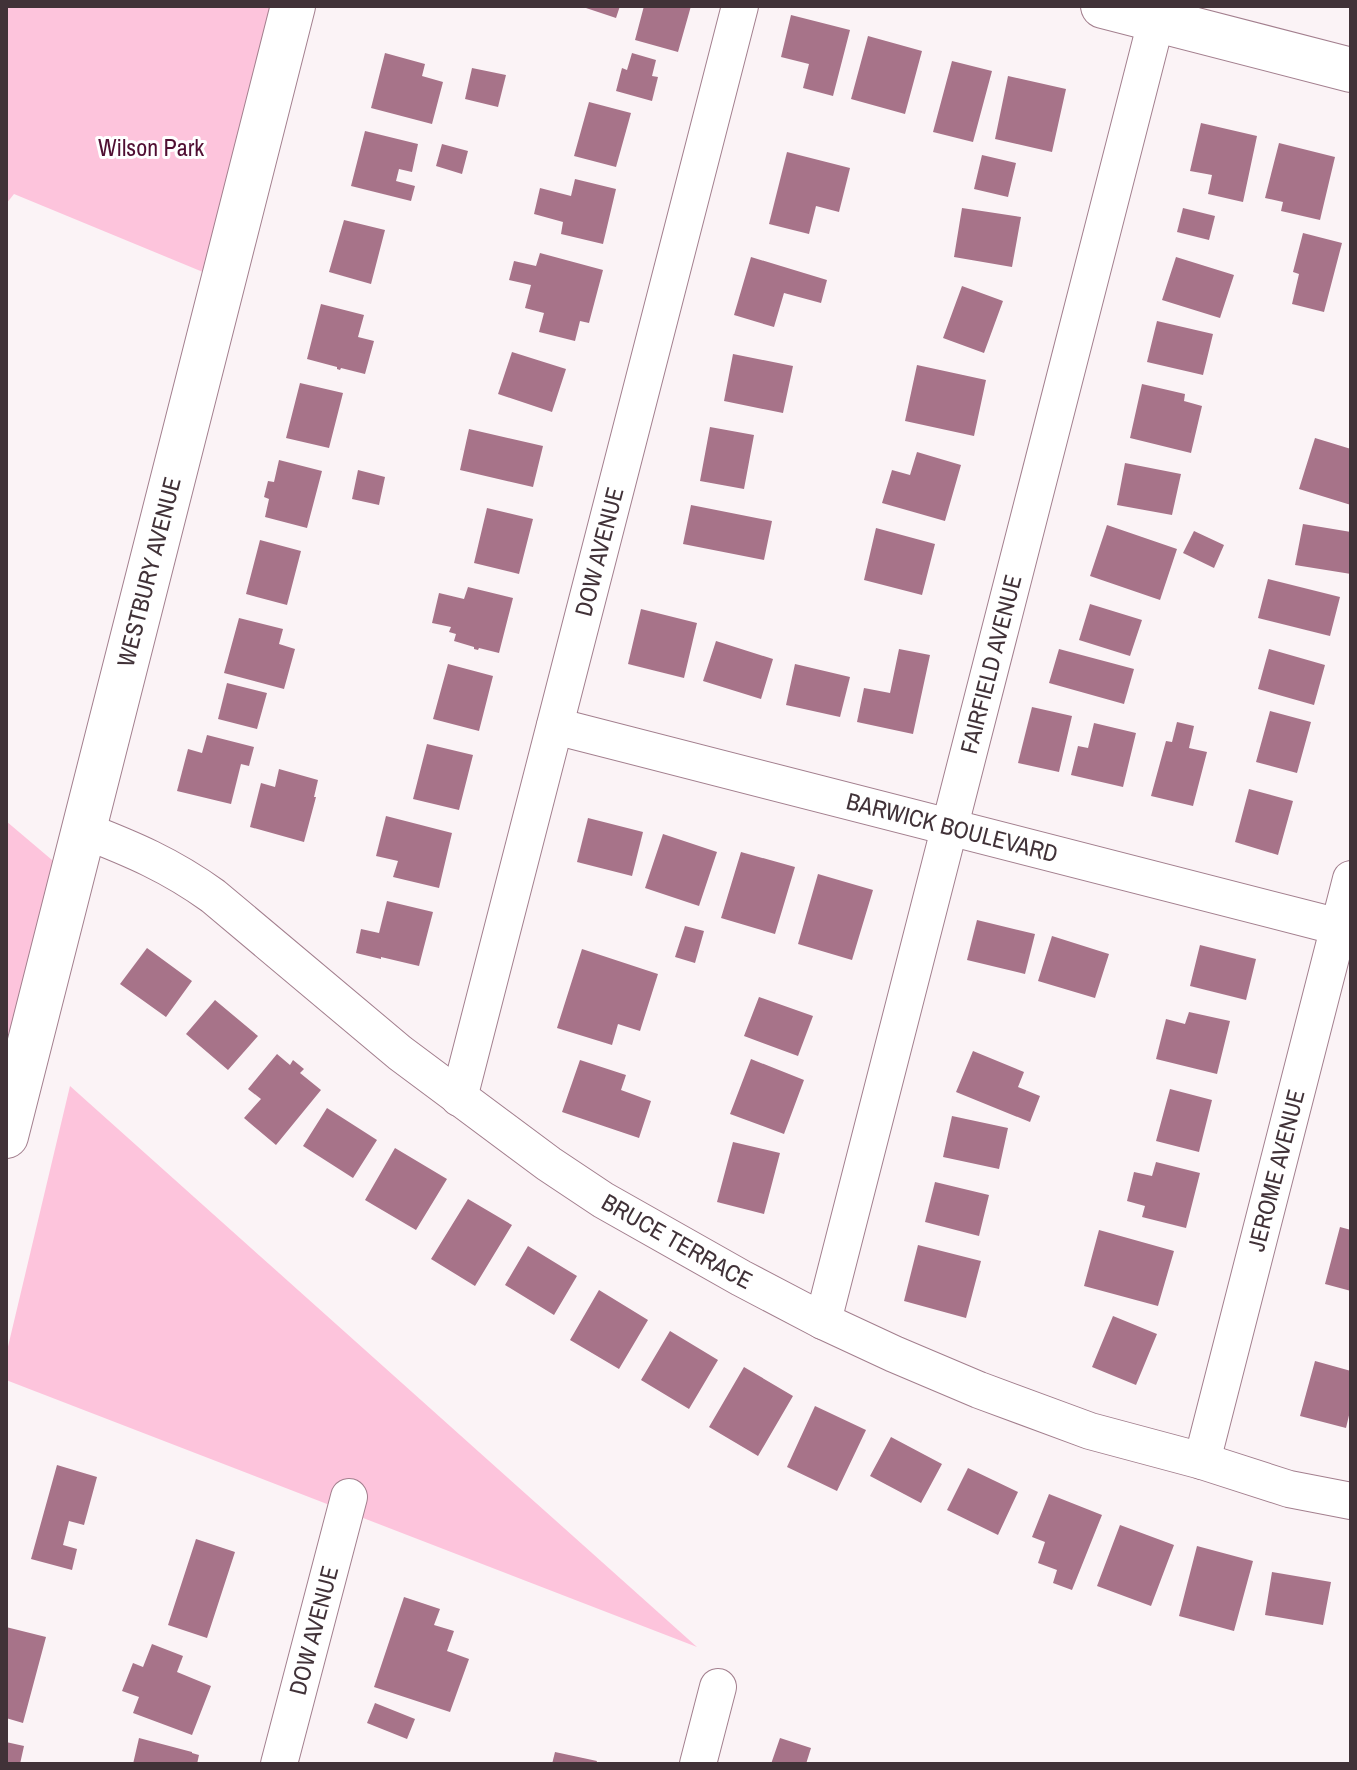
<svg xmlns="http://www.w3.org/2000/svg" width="1357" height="1770" font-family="'Archivo Narrow',sans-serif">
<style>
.green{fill:#fdc4dc}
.building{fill:#a77389}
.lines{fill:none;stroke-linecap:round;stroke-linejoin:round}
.street-casing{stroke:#a37f8e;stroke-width:38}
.secondary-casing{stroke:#a37f8e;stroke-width:46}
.street{stroke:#fff;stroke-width:36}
.secondary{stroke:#fff;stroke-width:44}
.labels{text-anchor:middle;stroke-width:6;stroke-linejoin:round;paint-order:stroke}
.park-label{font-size:24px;fill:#500f32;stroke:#fff}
.street-label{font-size:24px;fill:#413238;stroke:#fff}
</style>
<rect width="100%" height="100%" fill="#fbf3f6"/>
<path class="green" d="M6 6H276L215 277 14 194 6 204Z
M6 821 65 871 6 1101Z
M70 1086 697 1647 6 1380V1355Z"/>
<path class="building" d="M580 6H620L616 18Z
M644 6H691L678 52 635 40Z
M791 15 850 30 833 96 803 88 809 64 781 57Z
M868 36 922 51 905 114 851 99Z
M385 53 425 64 422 76 443 82 432 124 371 108Z
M632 53 656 60 652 76 658 77 652 101 616 91 622 68 627 70Z
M952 61 992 71 973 142 933 132Z
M472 68 506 75 498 107 465 99Z
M1008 76 1066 89 1052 152 995 139Z
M589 102 631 113 616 167 574 156Z
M1201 123 1257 136 1243 202 1208 194 1212 175 1190 171Z
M365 131 418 144 412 172 399 169 396 181 415 186 411 201 351 186Z
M1279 143 1335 157 1320 220 1281 211 1283 202 1265 198Z
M442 144 468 151 462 174 436 166Z
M787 152 850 168 839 212 816 206 809 234 769 224Z
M982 155 1016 163 1008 197 974 189Z
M575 179 616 189 603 244 561 234 563 222 534 214 540 188 571 196Z
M962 208 1021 217 1012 267 954 257Z
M1183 208 1215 216 1209 240 1177 232Z
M344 220 385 230 371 284 329 272Z
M1303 233 1342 243 1324 312 1292 304 1299 274 1293 272Z
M540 253 603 270 589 323 580 321 575 341 539 332 544 313 525 308 531 285 509 280 514 261 536 266Z
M751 257 827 280 821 303 784 293 774 327 734 315Z
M1176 257 1234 275 1220 318 1162 300Z
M962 286 1003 301 984 353 943 338Z
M321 304 364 315 358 337 374 341 365 374 341 368 340 370 337 369V367L307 359Z
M1157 321 1213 334 1203 375 1147 362Z
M512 352 566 369 552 412 498 394Z
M733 354 793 366 783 413 724 401Z
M917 365 986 380 974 436 905 421Z
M300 383 343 393 329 448 286 438Z
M1142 384 1185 394 1184 401 1202 406 1191 453 1130 438Z
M710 427 754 435 744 489 700 481Z
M469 429 543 446 533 487 460 470Z
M1315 438 1351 449V505L1299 489Z
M917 452 961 465 945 521 882 503 892 470 910 475Z
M279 460 322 471 307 528 265 517 269 499 264 497 268 481 274 482Z
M1125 463 1181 474 1172 515 1117 505Z
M358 470 385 477 379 505 352 499Z
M691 505 772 521 764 560 683 544Z
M487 508 533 519 519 574 474 563Z
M1303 524 1351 532V574L1295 565Z
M1107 525 1177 549 1160 600 1090 576Z
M876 528 935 544 922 595 864 580Z
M1194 531 1224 545 1214 568 1183 553Z
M260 540 301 551 287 605 246 594Z
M1268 579 1340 597 1330 636 1258 618Z
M468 587 513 598 499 653 479 648 478 650 474 649V647L454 641 456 634 449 632 451 627 432 623 439 593 464 599Z
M1090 604 1142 620 1130 656 1079 640Z
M641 609 697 623 684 678 628 664Z
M239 618 283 629 279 644 295 649 284 689 224 673Z
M716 641 773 659 761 699 703 681Z
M899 649 930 655 913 734 857 722 864 688 890 693Z
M1059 649 1134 669 1124 704 1049 683Z
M1269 649 1325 665 1314 705 1258 689Z
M448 664 493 676 479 731 433 719Z
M795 664 850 677 840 717 786 705Z
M227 683 267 693 257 729 218 719Z
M1032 707 1072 716 1059 772 1018 763Z
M1270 711 1311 722 1297 773 1256 762Z
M1177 722 1194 726 1189 748 1207 752 1193 806 1151 796 1166 741 1172 742Z
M1094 723 1136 733 1123 787 1071 775 1078 746 1088 748Z
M207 735 254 747 249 766 241 764 231 804 177 791 188 749 202 753Z
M427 744 473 755 459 810 413 799Z
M279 769 318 780 314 797H316L304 842 250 827 261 783 275 787Z
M1249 789 1293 801 1278 855 1235 842Z
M386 816 452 833 439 888 393 877 398 861 376 856Z
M588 818 643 832 632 876 577 862Z
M663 834 717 852 699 906 645 888Z
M741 852 795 867 775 934 721 918Z
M818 874 873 890 852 960 798 944Z
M387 901 433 912 419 966 381 957V959L356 953 361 929 379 933Z
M977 920 1035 934 1025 974 967 960Z
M685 926 704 931 695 963 675 957Z
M1052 936 1109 954 1095 998 1038 981Z
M1200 945 1256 959 1246 1000 1190 986Z
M147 948 192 981 166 1017 120 984Z
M582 949 658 974 640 1031 618 1024 612 1045 557 1028Z
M759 997 813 1016 798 1056 744 1036Z
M215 1000 258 1036 228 1070 186 1034Z
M1189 1012 1230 1021 1217 1074 1156 1059 1166 1019 1185 1024Z
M973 1051 1024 1072 1018 1087 1040 1096 1030 1122 956 1092Z
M277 1054 290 1065 293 1060 304 1069 300 1073 321 1090 276 1145 244 1118 261 1099 248 1089Z
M751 1059 804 1080 784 1134 730 1114Z
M580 1060 626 1075 621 1090 651 1101 639 1138 562 1112Z
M1170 1089 1212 1100 1199 1152 1156 1141Z
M327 1108 377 1140 353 1178 303 1146Z
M952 1116 1008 1128 999 1169 943 1157Z
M733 1142 780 1153 764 1214 717 1202Z
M395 1148 447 1179 416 1230 365 1200Z
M1156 1162 1200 1173 1186 1228 1142 1217 1145 1206 1127 1201 1134 1172 1152 1176Z
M935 1182 989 1195 979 1236 925 1222Z
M468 1199 512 1225 475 1286 431 1259Z
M1340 1227 1351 1230V1291L1325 1284Z
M1099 1230 1174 1251 1158 1306 1084 1286Z
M918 1245 981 1261 966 1318 904 1301Z
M528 1246 577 1276 554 1315 505 1285Z
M599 1290 648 1320 619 1369 570 1340Z
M1113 1316 1157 1334 1136 1385 1092 1367Z
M670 1331 718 1360 689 1409 641 1380Z
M1315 1361 1351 1371V1407L1346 1428 1300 1416Z
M744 1367 793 1396 758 1456 709 1427Z
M815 1406 866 1430 837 1491 787 1467Z
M891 1437 942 1464 921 1503 870 1476Z
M57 1465 97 1477 84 1525 69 1521 63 1545 77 1549 72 1570 31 1559Z
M968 1468 1018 1492 998 1535 947 1510Z
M1049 1494 1102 1515 1072 1590 1053 1583 1057 1570 1038 1563 1045 1542 1032 1537Z
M1120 1525 1174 1545 1151 1606 1097 1586Z
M196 1539 235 1552 207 1638 168 1625Z
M1197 1546 1253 1561 1234 1631 1179 1616Z
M1272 1572 1331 1582 1323 1625 1265 1615Z
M404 1597 440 1609 434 1625 454 1631 447 1651 469 1659 450 1712 374 1687Z
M6 1627 46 1637 23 1723 6 1718Z
M152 1644 183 1656 177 1672 211 1686 192 1735 133 1713 139 1697 122 1691 133 1663 143 1667Z
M375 1703 415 1719 407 1739 367 1723Z
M139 1738 192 1752V1753L199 1755 197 1764H133Z
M780 1738 811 1748 806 1764H771Z
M6 1742 24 1746 20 1764H6Z
M555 1752 597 1761 596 1764H552Z"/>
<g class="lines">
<defs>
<g id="street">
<path id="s1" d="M555 726 1351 930"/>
<path id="s2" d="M83 830C132 849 170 865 213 896L400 1053 549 1164 603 1200 741 1278 823 1321 894 1354 979 1390 1090 1431 1202 1461 1289 1489 1351 1501"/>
<path id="s3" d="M459 1098 740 6"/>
<path id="s4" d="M823 1321 1160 6"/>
<path id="s5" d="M1202 1461 1351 879"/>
<path id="s6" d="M279 1764 349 1497"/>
<path d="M698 1764 718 1687"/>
</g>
<g id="secondary">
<path d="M1103 6 1351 70"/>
<path id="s7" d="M6 1136 293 6"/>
</g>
</defs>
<use href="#street" class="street-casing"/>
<use href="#secondary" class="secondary-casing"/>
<use href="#street" class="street"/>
<use href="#secondary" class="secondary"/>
</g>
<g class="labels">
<g class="park-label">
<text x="151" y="156">Wilson Park</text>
</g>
<g class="street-label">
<text dy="8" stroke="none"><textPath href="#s3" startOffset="564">DOW AVENUE</textPath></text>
<text dy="8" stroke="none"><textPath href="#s7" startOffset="582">WESTBURY AVENUE</textPath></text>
<text dy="8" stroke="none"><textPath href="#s4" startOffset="678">FAIRFIELD AVENUE</textPath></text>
<text dy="8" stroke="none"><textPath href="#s1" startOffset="410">BARWICK BOULEVARD</textPath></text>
<text dy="8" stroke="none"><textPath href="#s5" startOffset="300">JEROME AVENUE</textPath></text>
<text dy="8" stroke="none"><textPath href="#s2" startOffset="726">BRUCE TERRACE</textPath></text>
<text dy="8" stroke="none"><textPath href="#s6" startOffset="138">DOW AVENUE</textPath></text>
</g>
</g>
<rect width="1357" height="1770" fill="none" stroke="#413238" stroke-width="16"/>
</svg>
